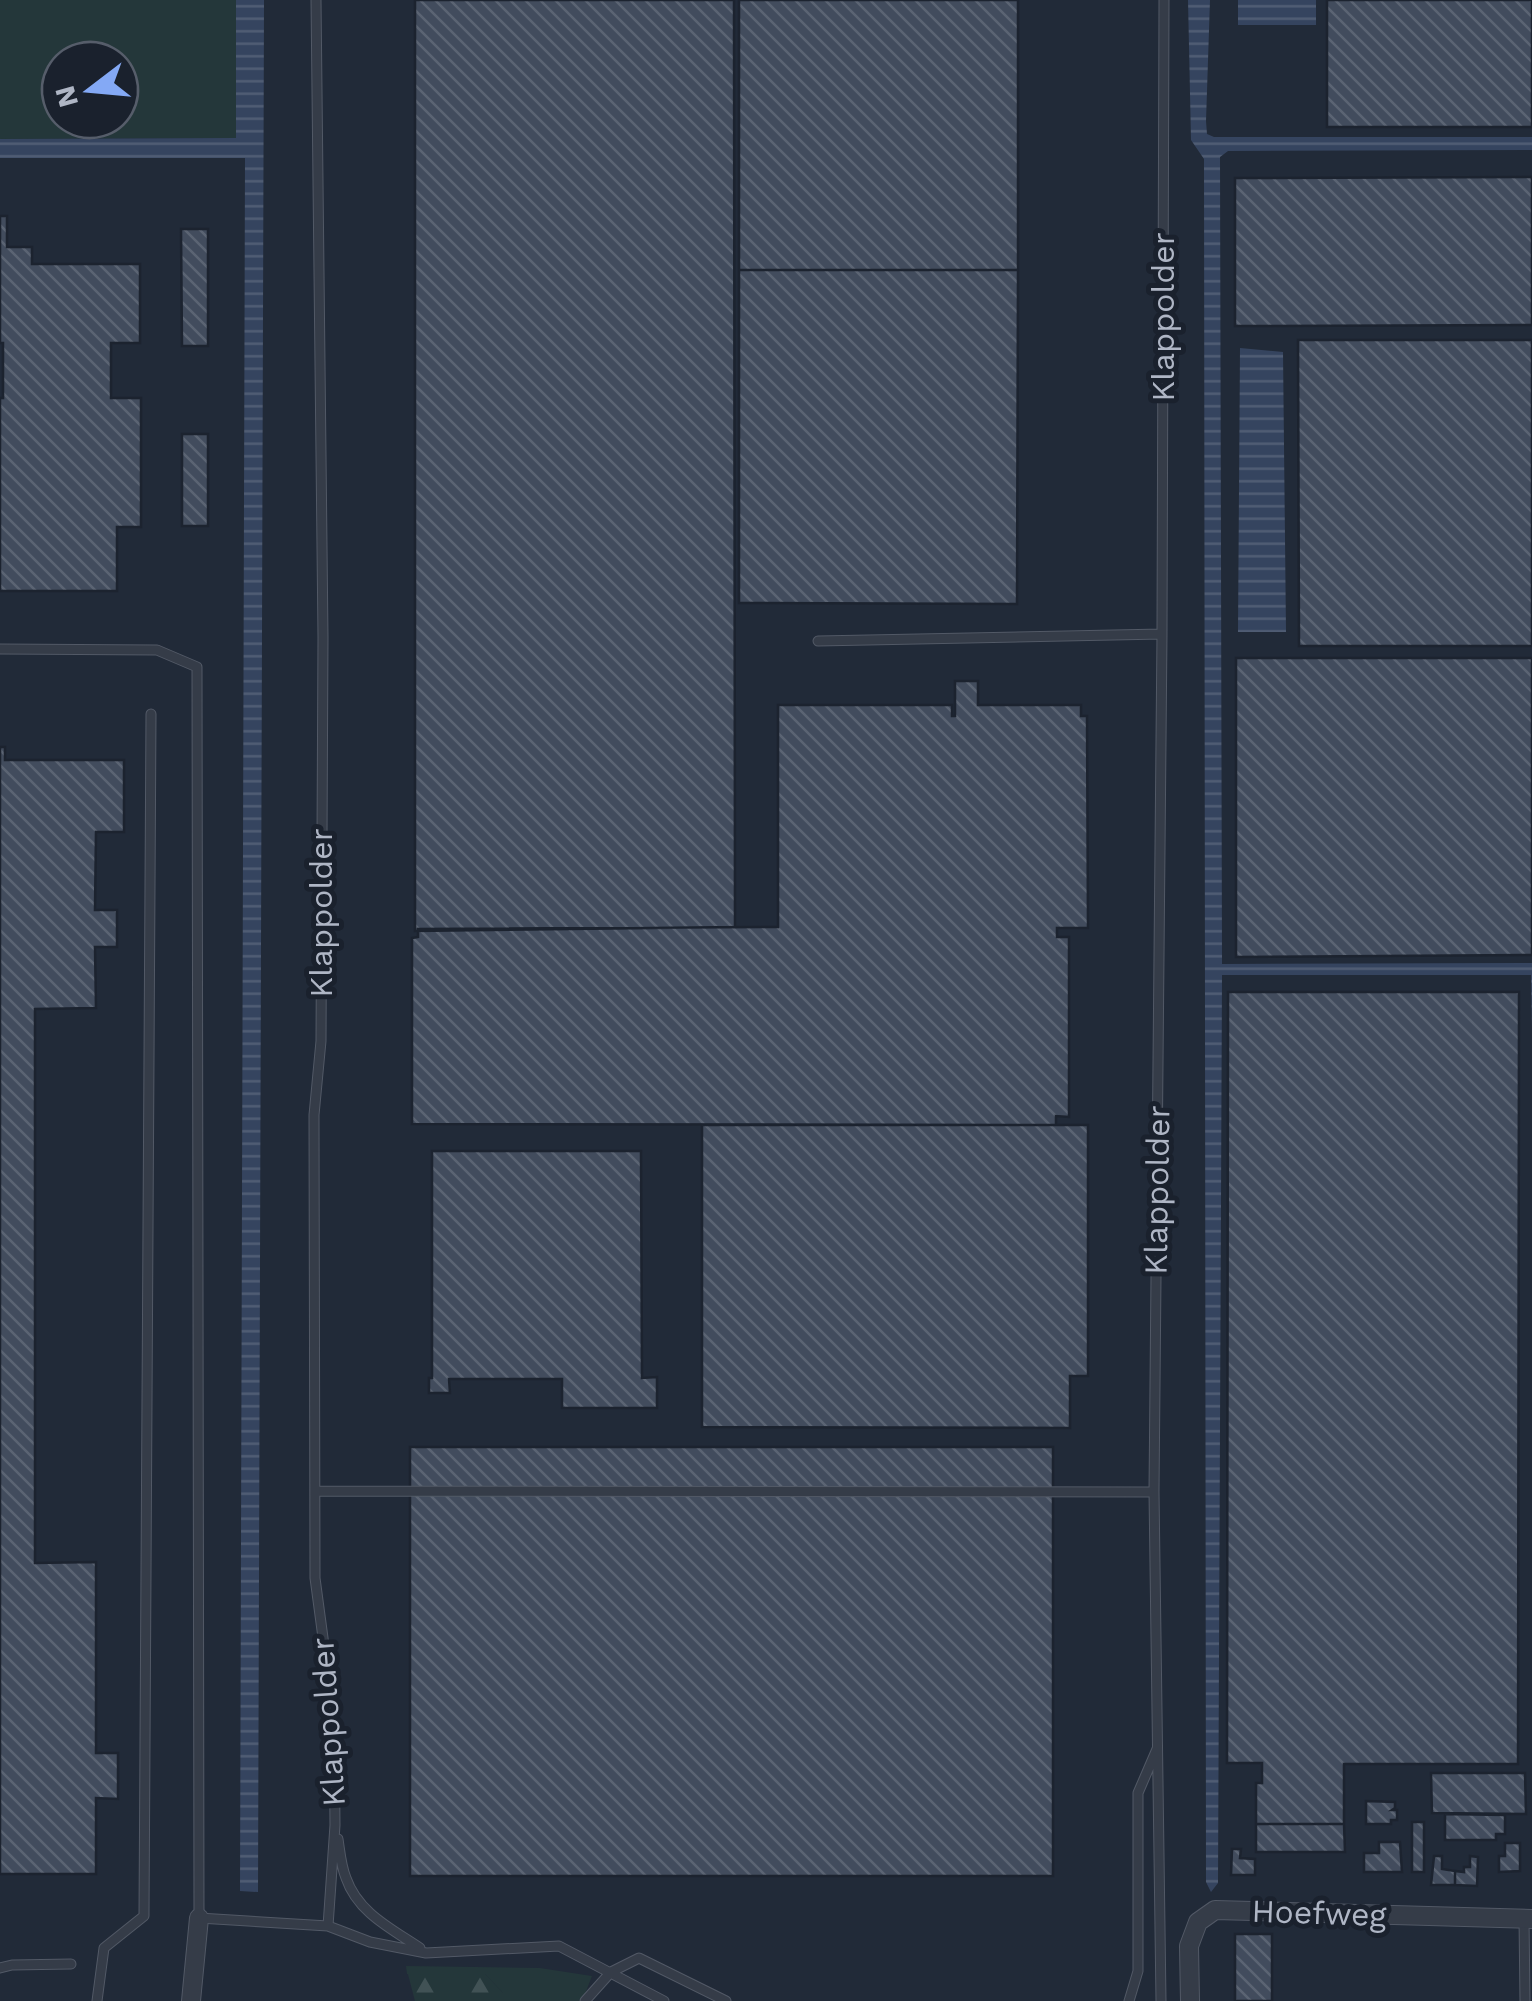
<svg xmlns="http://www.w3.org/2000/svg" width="1532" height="2001" font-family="'Work Sans',sans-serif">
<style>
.grass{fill:#24373a;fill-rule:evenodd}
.forest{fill:url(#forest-firs)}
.water{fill:url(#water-rules)}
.building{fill:url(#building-back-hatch);stroke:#1c232f;stroke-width:2.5}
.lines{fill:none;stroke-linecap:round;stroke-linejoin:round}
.lane-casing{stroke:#525966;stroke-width:11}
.street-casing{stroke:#525966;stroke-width:20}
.lane{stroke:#353c48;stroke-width:9}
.street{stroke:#353c48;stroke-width:18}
.labels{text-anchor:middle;stroke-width:10;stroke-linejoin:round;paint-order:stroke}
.street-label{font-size:32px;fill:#afb6c5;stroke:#1a212d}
</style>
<defs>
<pattern id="forest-firs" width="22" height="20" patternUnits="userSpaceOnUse" patternTransform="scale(2.5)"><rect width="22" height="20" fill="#24373a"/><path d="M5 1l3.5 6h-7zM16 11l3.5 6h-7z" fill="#415255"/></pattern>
<pattern id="water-rules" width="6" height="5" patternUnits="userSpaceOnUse" patternTransform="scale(2.5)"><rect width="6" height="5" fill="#35445f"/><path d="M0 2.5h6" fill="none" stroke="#505d74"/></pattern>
<pattern id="building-back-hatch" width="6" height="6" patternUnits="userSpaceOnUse" patternTransform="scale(2.5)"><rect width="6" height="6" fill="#424c5d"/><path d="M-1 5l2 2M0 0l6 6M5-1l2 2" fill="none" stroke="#5b6473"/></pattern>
</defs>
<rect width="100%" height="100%" fill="#212a38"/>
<path class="grass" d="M0 0H236V138L0 139ZM60 60H120V120H60Z
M406 1966 540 1968 592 1976 585 1994 579 2001H503V1993L485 1974H407Z"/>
<path class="forest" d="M408 1974H485L503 1993V2001H415Z"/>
<path class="water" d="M236 0H264L258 1892 240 1891 245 158H0V139L236 138Z
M1188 0H1210L1206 121 1207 134 1214 137H1532V150L1228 151 1220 157 1222 964 1532 963V1029L1531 975H1222L1218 1883 1211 1892 1206 1882 1204 159 1191 140Z
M1238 0H1316V25H1238Z
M1240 348 1283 352 1286 632H1238Z"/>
<path class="building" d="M415 0H734L735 927 415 931Z
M739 0H1018V270H739Z
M1327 0H1532V127H1327Z
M1532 177V325L1235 326V178Z
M0 216H7V247H32V264H140V343H111V398H141V527H117V591H0V398H3V343H0Z
M181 229H208V346H182Z
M739 270H1018L1017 604 739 603Z
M1298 340H1532V646H1299Z
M182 434H208V526H182Z
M1236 658H1532V955L1236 957Z
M955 681H978V705H1081V716H1087L1088 928H1057V937H1069V1117L1056 1116V1125L412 1124V938L418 937V929L778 927V705H952V716H955Z
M0 747H5V760H124V832H96L95 910H117V947H95L96 1008 35 1009V1563L96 1562V1753H118V1799L96 1798V1874H0Z
M1228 992H1519L1518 1764H1344V1824H1256V1783H1262V1763H1227Z
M702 1125H1088V1376H1070V1428L702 1427Z
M432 1151H641L642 1378 657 1377V1408H562V1379H449L450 1393H429V1378H432Z
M410 1447H1053V1876H410Z
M1431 1773H1525L1526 1814 1432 1813Z
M1366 1801 1395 1802V1808L1392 1810H1397V1820H1391V1824H1366Z
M1445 1814 1505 1815V1834H1496V1840H1445Z
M1412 1822H1424V1872H1412Z
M1256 1824H1344L1345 1852H1256Z
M1379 1842H1400L1402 1872H1364V1853H1379Z
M1505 1843H1520V1871L1499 1872V1856H1505Z
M1232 1849H1241L1240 1858 1255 1859V1875H1231Z
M1434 1856H1442V1869L1455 1871V1885H1431Z
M1470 1856 1478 1857 1477 1886 1455 1885V1871L1464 1872V1867H1470Z
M1235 1934H1272V2001H1235Z"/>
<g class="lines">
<defs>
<path id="lane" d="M316 0 323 637 321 1041 314 1115 315 1578 334 1720 335 1825 328 1926
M818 641 1162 634
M0 649 157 650 197 667 199 1918 328 1926 370 1942 426 1953 559 1946 664 2001
M315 1491 1154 1492
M338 1839C340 1852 341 1866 346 1878 358 1913 392 1929 420 1948
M1524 1919 1525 2001
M0 1968 12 1965 71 1964
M97 2001 104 1948 144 1916 151 714
M585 2001 611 1972 639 1958 726 2001
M1129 2001 1138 1971V1793L1157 1749
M1161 2001 1154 1492 1162 634 1164 0"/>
<path id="street" d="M191 2001 199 1918
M1190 2001 1189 1946 1198 1922 1215 1910 1532 1919"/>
</defs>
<use href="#lane" class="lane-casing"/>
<use href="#street" class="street-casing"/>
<use href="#lane" class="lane"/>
<use href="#street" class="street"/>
</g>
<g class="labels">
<g class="street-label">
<text transform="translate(1163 317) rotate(-90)" y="11">Klappolder</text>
<text transform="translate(321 913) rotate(-90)" y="11">Klappolder</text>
<text transform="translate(1157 1190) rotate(-89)" y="11">Klappolder</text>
<text transform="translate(328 1722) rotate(-94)" y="11">Klappolder</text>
<text transform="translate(1319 1913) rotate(2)" y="11">Hoefweg</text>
</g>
</g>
<g transform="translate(90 90) rotate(254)"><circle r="48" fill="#1a212d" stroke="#565d6a" stroke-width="2.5"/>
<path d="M0-8L18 38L0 25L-18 38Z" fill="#84a9f5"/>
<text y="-15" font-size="28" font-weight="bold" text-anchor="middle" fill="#afb6c5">N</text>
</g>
</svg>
